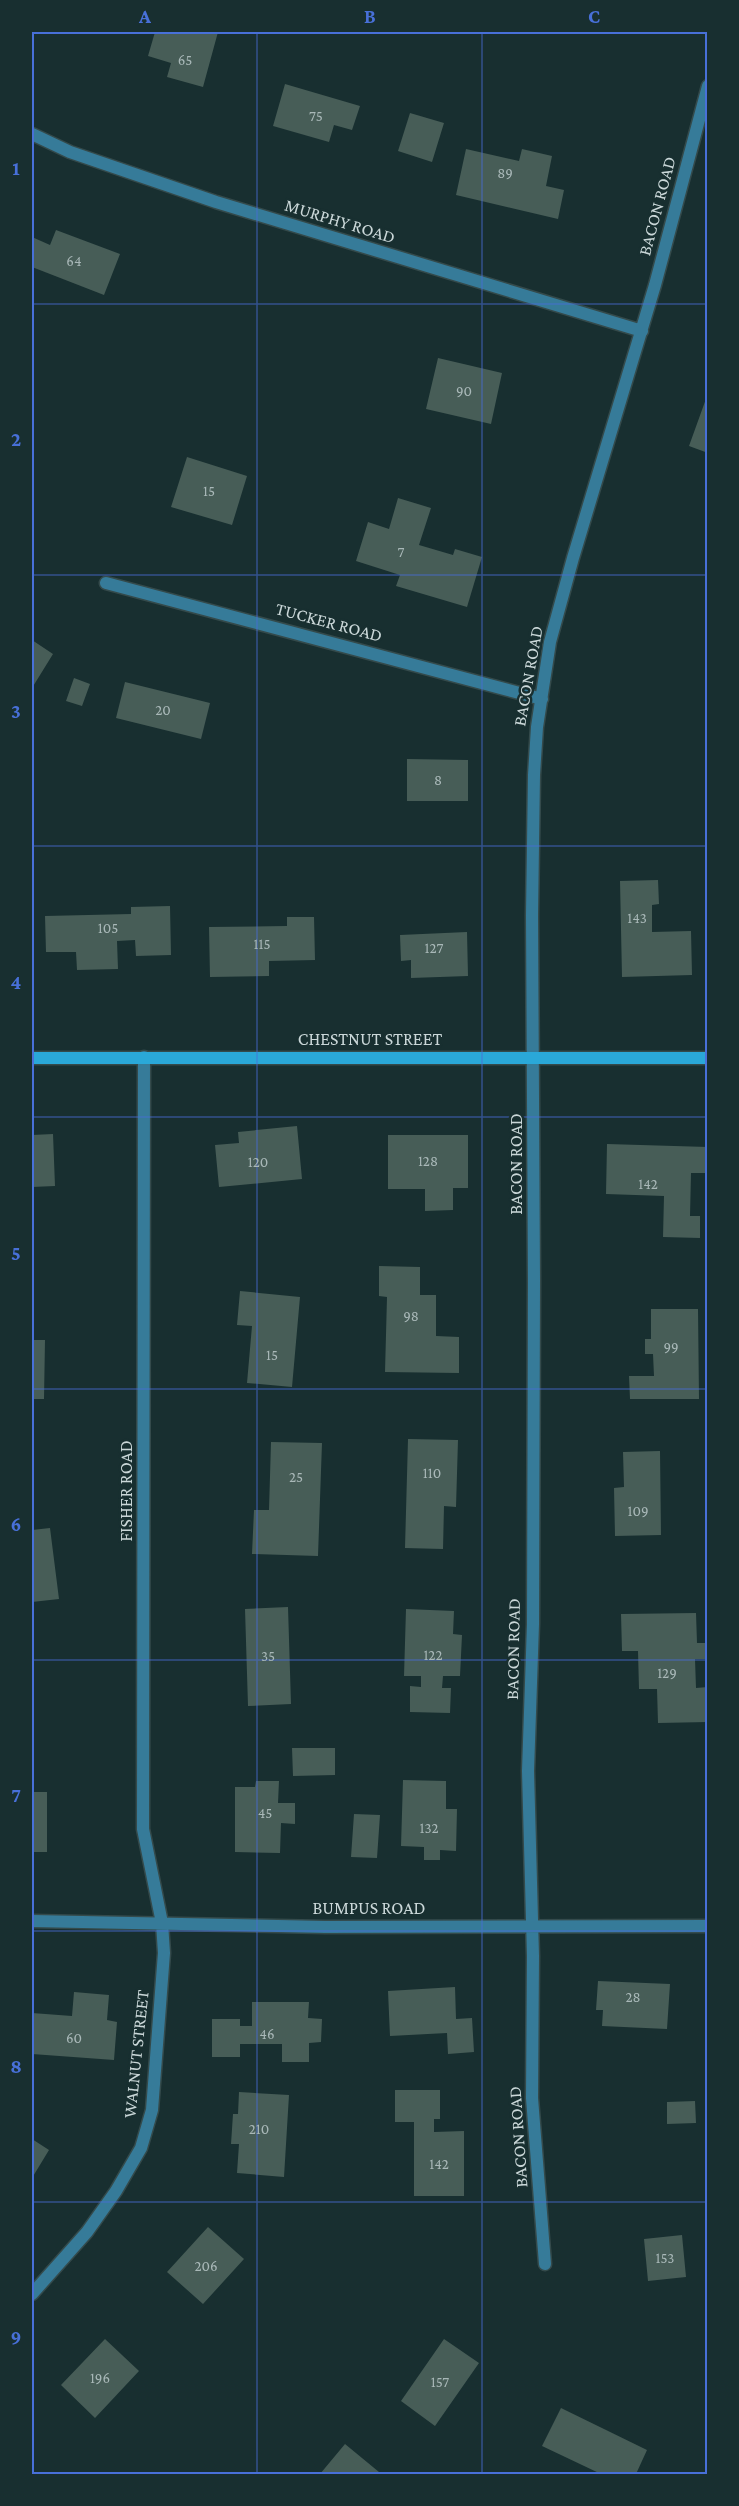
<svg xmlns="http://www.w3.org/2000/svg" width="739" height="2506" font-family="'Crimson Pro',serif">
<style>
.building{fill:#475d57}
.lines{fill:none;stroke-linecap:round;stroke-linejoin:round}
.street-casing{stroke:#344a4b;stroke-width:15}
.secondary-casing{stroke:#344a4b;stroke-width:15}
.street{stroke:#367b99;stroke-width:12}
.secondary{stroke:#2aa8d8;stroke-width:12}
.grid{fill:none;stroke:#4870d8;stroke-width:1.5;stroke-opacity:0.55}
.labels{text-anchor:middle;stroke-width:5;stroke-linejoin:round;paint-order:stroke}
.number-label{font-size:15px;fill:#a9b8b8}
.street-label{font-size:18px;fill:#cad7d8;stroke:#182f30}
.neatline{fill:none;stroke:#4870d8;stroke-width:2}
.grid-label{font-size:20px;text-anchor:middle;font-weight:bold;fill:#4870d8}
</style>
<rect width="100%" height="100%" fill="#182f30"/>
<path class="building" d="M155 32H218L203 87 167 77 171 63 148 56Z
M285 84 360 106 352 130 334 125 329 142 273 126Z
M410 113 444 123 432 162 398 151Z
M466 149 519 161 522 149 552 156 546 186 564 190 558 219 456 195Z
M56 230 120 254 104 295 32 267V237L50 245Z
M438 358 502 373 491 424 426 409Z
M707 396H708V453L689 446Z
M187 457 247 476 232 525 171 507Z
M398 498 431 508 419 545 453 555 455 549 482 557 467 607 396 586 400 575 356 561 368 522 389 529Z
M32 640 53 654 32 688Z
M74 678 90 684 82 706 66 701Z
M125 682 210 703 201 739 116 718Z
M407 759 468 760V801H407Z
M658 880 659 904 652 905V932L691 931 692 975 622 977 620 881Z
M170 906 171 955 136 956 135 940 117 941 118 969 77 970 76 952H46L45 916 131 914V907Z
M287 917H314L315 960 269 961V976L210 977 209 927 287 926Z
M467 932 468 976 411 978V960L401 961 400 935Z
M297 1126 302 1179 219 1187 215 1145 239 1143 238 1132Z
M53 1134 55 1186 32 1187V1135Z
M388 1135H468V1188H453V1210L425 1211V1189H388Z
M607 1144 708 1147 707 1173H691L690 1216H700V1238L663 1237 664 1196 606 1194Z
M379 1266 420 1267V1295H436V1336L459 1337V1373L385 1372 387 1297 379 1296Z
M240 1291 300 1297 292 1387 247 1383 252 1326 237 1325Z
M651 1309H698L699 1399H630L629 1376H654L653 1354H645V1339H651Z
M32 1340H45L44 1399H32Z
M408 1439 458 1440 456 1507 444 1506 443 1549 405 1548Z
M271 1442 322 1443 318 1556 252 1554 254 1510H269Z
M660 1451 661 1535 615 1536 614 1488 624 1487 623 1452Z
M50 1528 59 1599 32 1602V1530Z
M288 1607 291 1704 248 1706 245 1609Z
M406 1609 454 1611 453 1634 462 1635 460 1676H443L442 1688H451L450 1713 410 1712V1686L421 1687V1676H404Z
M696 1613 697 1643H708V1659H695L696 1688 708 1687V1722L658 1723 657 1689H639L638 1651H622L621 1614Z
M292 1748H335V1775L293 1776Z
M403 1780 446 1781V1809H457L456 1851 440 1850V1860H424V1847L401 1846Z
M256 1781H279L278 1803H295V1824L281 1823 280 1853 235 1852V1787H255Z
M32 1792H47V1852H32Z
M354 1814 380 1815 377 1858 351 1857Z
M598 1981 670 1984 667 2029 602 2026 603 2010H596Z
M455 1987 456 2019 472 2018 474 2052 448 2054 447 2033 390 2036 388 1991Z
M74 1992 109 1995 107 2020 117 2022 114 2060 32 2054V2013L72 2016Z
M252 2002H309L308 2018 322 2019 321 2042 309 2043V2062H282V2044H240V2057H212V2019H240V2026H252Z
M395 2090H440V2119H434V2132L464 2131V2196H414V2122H395Z
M239 2092 289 2095 284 2177 237 2173 239 2144H231L233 2114H238Z
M695 2101 696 2123 667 2124V2102Z
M32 2139 49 2150 32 2178Z
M208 2227 244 2259 203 2304 167 2272Z
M682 2235 686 2277 648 2281 644 2239Z
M105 2339 139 2371 95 2418 61 2385Z
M444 2339 479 2363 435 2426 401 2401Z
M561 2408 647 2450 636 2474H601L542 2446Z
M345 2444 379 2472 377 2474H320Z"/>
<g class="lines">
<defs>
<path id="street" d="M32 134 70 152 216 202 642 331
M106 583 542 699
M32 1921 325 1927 708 1926
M545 2264 532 2098 533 1956 528 1771 533 1624 534 1281 532 915 534 775 537 727 550 642 573 558 655 285 708 86
M32 2294 87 2232 116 2191 141 2148 152 2110 164 1953 162 1923 143 1829 144 1057"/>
<path id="secondary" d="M32 1058H708"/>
</defs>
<use href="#street" class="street-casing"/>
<use href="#secondary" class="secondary-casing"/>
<use href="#street" class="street"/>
<use href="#secondary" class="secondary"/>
</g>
<path class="grid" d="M257 32V2474M482 32V2474M32 304H708M32 575H708M32 846H708M32 1117H708M32 1389H708M32 1660H708M32 1931H708M32 2202H708"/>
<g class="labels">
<g class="number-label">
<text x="185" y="65">65</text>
<text x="316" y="121">75</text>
<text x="505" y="178">89</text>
<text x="74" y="266">64</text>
<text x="464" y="396">90</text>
<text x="209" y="496">15</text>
<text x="401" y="557">7</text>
<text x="163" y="715">20</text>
<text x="438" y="785">8</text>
<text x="637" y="923">143</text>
<text x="108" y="933">105</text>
<text x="262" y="949">115</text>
<text x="434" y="953">127</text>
<text x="428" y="1166">128</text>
<text x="258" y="1167">120</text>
<text x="648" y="1189">142</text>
<text x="411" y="1321">98</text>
<text x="671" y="1352">99</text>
<text x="272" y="1360">15</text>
<text x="432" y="1478">110</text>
<text x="296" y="1482">25</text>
<text x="638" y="1516">109</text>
<text x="433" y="1660">122</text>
<text x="268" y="1661">35</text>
<text x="667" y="1678">129</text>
<text x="265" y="1818">45</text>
<text x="429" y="1833">132</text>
<text x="633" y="2002">28</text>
<text x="267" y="2039">46</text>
<text x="74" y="2043">60</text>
<text x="259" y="2134">210</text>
<text x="439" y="2169">142</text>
<text x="665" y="2263">153</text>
<text x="206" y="2271">206</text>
<text x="100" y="2383">196</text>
<text x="440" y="2387">157</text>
</g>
<g class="street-label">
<text transform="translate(657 206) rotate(-75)" y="6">BACON ROAD</text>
<text transform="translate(340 221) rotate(17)" y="6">MURPHY ROAD</text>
<text transform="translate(329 622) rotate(15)" y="6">TUCKER ROAD</text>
<text transform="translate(528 676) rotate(-80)" y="6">BACON ROAD</text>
<text x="370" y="1045">CHESTNUT STREET</text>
<text transform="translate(516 1164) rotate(-90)" y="6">BACON ROAD</text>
<text transform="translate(126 1491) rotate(-90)" y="6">FISHER ROAD</text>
<text transform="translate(513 1649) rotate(-89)" y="6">BACON ROAD</text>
<text x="369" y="1914">BUMPUS ROAD</text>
<text transform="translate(136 2054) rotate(-84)" y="6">WALNUT STREET</text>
<text transform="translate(518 2137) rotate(-94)" y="6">BACON ROAD</text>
</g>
</g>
<rect width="739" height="2506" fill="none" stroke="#182f30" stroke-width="66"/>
<rect x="33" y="33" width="673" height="2440" class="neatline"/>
<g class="grid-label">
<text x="145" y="23">A</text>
<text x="370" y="23">B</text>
<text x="594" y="23">C</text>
<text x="16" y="175">1</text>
<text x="16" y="446">2</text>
<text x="16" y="718">3</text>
<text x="16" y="989">4</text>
<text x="16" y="1260">5</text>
<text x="16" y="1531">6</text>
<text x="16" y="1802">7</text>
<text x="16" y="2073">8</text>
<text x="16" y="2344">9</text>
</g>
</svg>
